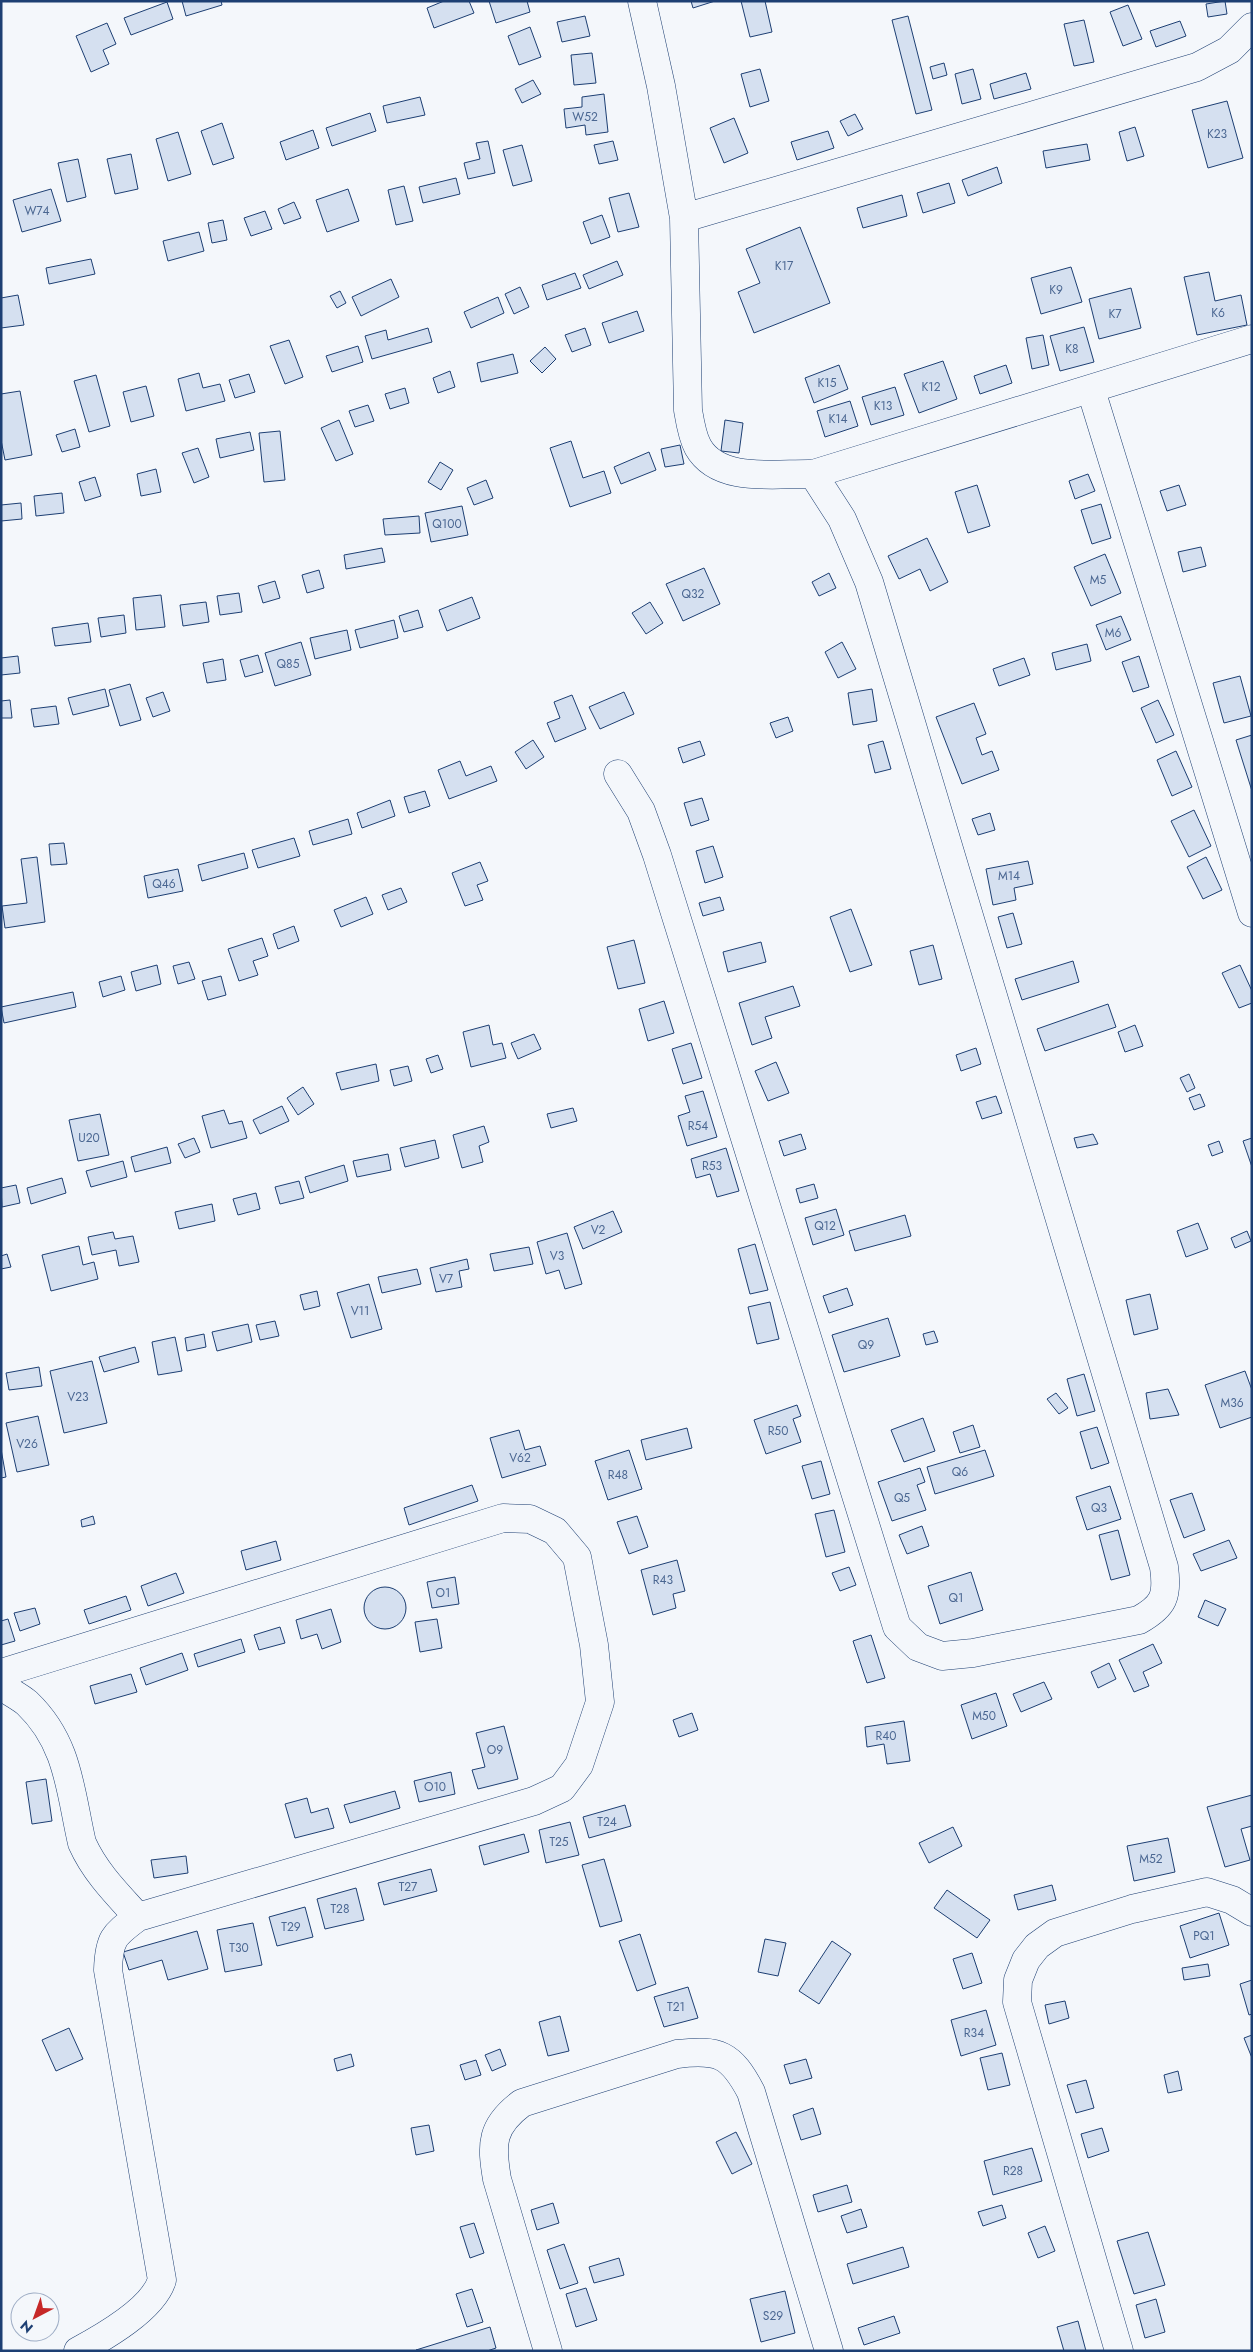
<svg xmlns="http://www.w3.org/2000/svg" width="1253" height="2352" font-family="Jost,sans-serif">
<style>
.building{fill:#d5e0f0;stroke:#1d3f73}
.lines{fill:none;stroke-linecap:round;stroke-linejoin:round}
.minor-casing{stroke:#1d3f73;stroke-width:29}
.minor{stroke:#f4f7fb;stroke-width:28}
.labels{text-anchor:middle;stroke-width:4;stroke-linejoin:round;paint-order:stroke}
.number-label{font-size:12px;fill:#4b6792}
</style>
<rect width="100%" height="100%" fill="#f4f7fb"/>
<path class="building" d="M182 1H221L222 5 186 16Z
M444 1H469L474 13 434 28 427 8Z
M489 1H527L530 12 496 23Z
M691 1H715L693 8Z
M741 1H765L772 32 750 37Z
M1225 1 1227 14 1208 17 1206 4Z
M167 2 173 19 131 35 124 18Z
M1128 5 1142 39 1123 46 1110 12Z
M585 16 590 36 562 42 557 22Z
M908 16 932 110 916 114 892 20Z
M1084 20 1094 62 1074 66 1064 24Z
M1180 21 1186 36 1156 47 1150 31Z
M107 23 116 44 103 50 109 64 91 72 76 36Z
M530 27 541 57 519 65 508 36Z
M592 53 596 83 574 85 571 55Z
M944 63 947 75 933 79 930 67Z
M760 69 769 101 750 107 741 74Z
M973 69 981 99 962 104 955 74Z
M1026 73 1031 89 994 99 990 84Z
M533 80 541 94 522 103 515 89Z
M604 94 608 132 586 135 585 125 566 128 564 109 582 107V97Z
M420 97 425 115 387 123 383 106Z
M1227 101 1243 158 1208 168 1192 110Z
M370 113 376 131 332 146 326 128Z
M855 114 863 129 848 136 840 121Z
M734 118 748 153 724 163 710 128Z
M222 123 234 158 213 165 201 131Z
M1135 127 1144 156 1127 161 1119 132Z
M313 130 319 148 286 160 280 142Z
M828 131 834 148 797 160 791 142Z
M178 132 191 174 168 181 156 139Z
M488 141 495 173 468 179 464 163 480 159 476 143Z
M613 141 618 160 599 164 594 145Z
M1087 144 1090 160 1046 168 1043 151Z
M522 145 532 181 513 186 503 150Z
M131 154 138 189 115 194 107 159Z
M78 159 86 197 67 202 58 163Z
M997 167 1002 183 968 196 962 180Z
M456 178 460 194 423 203 419 187Z
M949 183 955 203 923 213 917 193Z
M404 186 413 221 396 225 388 190Z
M51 189 61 221 22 232 13 200Z
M348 189 359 221 327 232 316 200Z
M629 193 639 227 618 232 609 198Z
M902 195 907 216 863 228 857 208Z
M294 202 301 218 284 224 278 209Z
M265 211 272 229 251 236 244 218Z
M602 215 610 237 591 244 583 222Z
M223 220 227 240 212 243 208 223Z
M800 227 830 303 754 333 738 292 760 283 746 249Z
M199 232 204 251 168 261 163 241Z
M91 259 95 274 49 284 46 268Z
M617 261 623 275 589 289 583 275Z
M1071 267 1082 302 1041 314 1031 278Z
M1209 272 1215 301 1241 295 1247 325 1197 335 1184 277Z
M575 273 581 288 547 300 542 285Z
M391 279 399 297 361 316 352 297Z
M520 287 529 307 514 314 505 294Z
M1131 288 1141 328 1099 339 1089 299Z
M340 291 346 303 337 308 330 296Z
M18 295 24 325 1 328V298Z
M498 297 504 313 471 328 464 312Z
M637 311 644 331 609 343 602 323Z
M1084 327 1094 362 1060 371 1050 336Z
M428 328 432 342 372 359 365 336 386 330 388 340Z
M585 328 591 345 572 352 565 335Z
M1043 335 1049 365 1032 369 1026 338Z
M289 340 303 377 285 384 270 346Z
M358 346 363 362 332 372 326 356Z
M545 347 556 359 542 373 530 361Z
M513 354 518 373 481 382 477 363Z
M943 361 957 399 919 413 904 374Z
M839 365 848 389 814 403 805 378Z
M1006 365 1012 383 980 394 974 376Z
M450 371 455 387 438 393 433 378Z
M199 373 203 388 220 384 225 401 186 411 178 379Z
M249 374 255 392 235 398 229 380Z
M96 375 110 426 89 432 74 381Z
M146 386 154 416 131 422 123 392Z
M895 387 904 415 871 425 862 397Z
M405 388 409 403 390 409 385 394Z
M20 391 32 455 5 460 1 440V394Z
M850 401 858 426 825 437 817 411Z
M368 405 374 421 355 427 349 411Z
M339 420 353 454 336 461 321 428Z
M725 420 743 423 739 453 721 451Z
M75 429 80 447 62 452 56 435Z
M280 431 285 480 264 482 259 433Z
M250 432 254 450 220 458 216 439Z
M571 441 583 478 604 471 611 493 570 507 550 448Z
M680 445 684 464 665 467 661 449Z
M198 448 209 477 194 483 182 453Z
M649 452 656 470 621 484 614 467Z
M440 462 453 470 441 490 428 482Z
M156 469 161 492 141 496 137 474Z
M1088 474 1095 491 1075 499 1069 481Z
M95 477 101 496 85 501 79 482Z
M486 480 493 498 474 505 467 488Z
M977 485 990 526 968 533 955 492Z
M1179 485 1186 505 1167 511 1160 491Z
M62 493 64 513 36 516 34 496Z
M21 503 22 519 1 521V505Z
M1101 504 1111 538 1092 544 1081 510Z
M462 506 468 535 431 542 425 513Z
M419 516 420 533 385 535 383 519Z
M927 538 948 582 930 591 920 569 899 579 888 556Z
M1201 547 1206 566 1183 572 1178 552Z
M382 548 385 562 346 569 344 555Z
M1105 554 1121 593 1091 606 1074 567Z
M704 568 720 604 683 621 666 584Z
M319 570 324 588 307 593 302 575Z
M829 573 836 588 819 596 812 582Z
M275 581 280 598 263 603 258 586Z
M239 593 242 612 220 615 217 596Z
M161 595 165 627 136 630 133 598Z
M472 597 480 618 447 631 439 610Z
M206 602 209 622 183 626 180 605Z
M650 602 663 623 646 634 632 613Z
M418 610 423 627 404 632 399 616Z
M124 615 126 633 101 637 98 618Z
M1121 616 1131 640 1106 650 1096 625Z
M394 620 398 638 360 648 355 630Z
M88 623 91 642 55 646 52 628Z
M347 630 351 650 315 659 310 638Z
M301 642 311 675 275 686 265 653Z
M842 642 856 669 838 678 825 652Z
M1087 644 1091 661 1056 670 1052 653Z
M258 655 263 672 245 677 240 660Z
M18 656 20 673 1 675V658Z
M1139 656 1149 687 1133 692 1122 662Z
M1024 658 1030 675 999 686 993 669Z
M223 659 226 680 207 683 203 663Z
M1240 676 1251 716 1224 723 1213 683Z
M130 684 141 720 120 726 109 690Z
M105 689 109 706 73 715 68 698Z
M872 689 877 721 853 725 848 693Z
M163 692 170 711 153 717 146 698Z
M624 692 634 714 600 729 589 707Z
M572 695 586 729 555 742 547 723 560 718 554 702Z
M10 700 12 718H1V701Z
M1158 700 1174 735 1156 743 1141 708Z
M974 703 986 734 976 738 982 755 992 751 999 770 962 784 936 717Z
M56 706 59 724 34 727 31 709Z
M788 717 793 731 776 738 770 723Z
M1252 735V791L1236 740Z
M533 740 544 757 526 769 515 752Z
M700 741 705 755 683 763 678 748Z
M883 741 891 769 875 773 868 745Z
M1176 751 1192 787 1172 796 1157 760Z
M460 761 466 776 491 766 497 781 449 799 438 770Z
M425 791 430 806 409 813 404 797Z
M702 798 709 820 691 826 684 803Z
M390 800 395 816 362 828 357 813Z
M1194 810 1211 846 1189 857 1171 821Z
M990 813 995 830 978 835 972 819Z
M348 819 352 834 313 845 309 831Z
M294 838 300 856 258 868 252 850Z
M64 843 67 864 51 865 49 844Z
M713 846 723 877 705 883 696 851Z
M244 853 248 868 202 881 198 865Z
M37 857 45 922 5 928 2 906 27 903 21 859Z
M1206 857 1222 890 1203 899 1187 867Z
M1028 861 1033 884 1014 888 1016 900 993 905 986 869Z
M480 862 488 881 477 885 483 900 465 906 452 873Z
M178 869 183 891 148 898 144 876Z
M401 888 407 902 388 910 382 895Z
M366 897 373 914 341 927 334 910Z
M720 897 724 910 703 916 699 903Z
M851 909 872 965 850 972 830 917Z
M1013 913 1022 944 1007 948 998 917Z
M294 926 299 941 278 949 273 934Z
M262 938 268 956 253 961 258 975 239 981 228 949Z
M634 940 645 983 618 989 607 947Z
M761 942 766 962 728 972 723 952Z
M933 945 942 979 919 985 910 951Z
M1073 961 1079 982 1022 1000 1015 979Z
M189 962 195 979 178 984 173 966Z
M157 965 161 984 136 991 131 972Z
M1240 965 1252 991V1003L1239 1008 1222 973Z
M121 976 125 990 103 997 99 982Z
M221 976 226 995 208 1000 202 981Z
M793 986 800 1006 765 1017 772 1038 752 1045 739 1003Z
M73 992 76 1007 4 1023 1 1007Z
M664 1001 674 1033 648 1041 639 1009Z
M1108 1004 1116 1027 1045 1051 1037 1029Z
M489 1025 493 1045 502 1043 506 1058 471 1067 463 1032Z
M1135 1025 1143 1046 1125 1052 1118 1032Z
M534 1034 541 1049 518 1059 511 1043Z
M691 1043 702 1078 683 1084 672 1049Z
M976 1048 981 1064 961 1071 956 1055Z
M438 1055 443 1069 431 1073 426 1059Z
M776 1062 789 1093 768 1101 755 1071Z
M376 1064 379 1081 341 1090 336 1073Z
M408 1066 412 1081 394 1086 390 1070Z
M1189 1074 1195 1088 1187 1092 1180 1078Z
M303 1087 314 1104 298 1115 287 1098Z
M703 1091 717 1137 687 1146 678 1116 690 1112 685 1096Z
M1200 1094 1205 1106 1194 1110 1189 1098Z
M996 1096 1002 1113 982 1119 976 1102Z
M282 1106 289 1121 260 1134 253 1120Z
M573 1108 577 1121 551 1128 547 1114Z
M224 1110 229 1124 242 1121 247 1138 211 1148 202 1116Z
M100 1114 109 1155 78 1161 69 1120Z
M484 1126 489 1142 479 1146 483 1162 462 1168 453 1135Z
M801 1134 806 1149 784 1156 779 1141Z
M1093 1134 1098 1144 1077 1148 1074 1138Z
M194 1138 200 1152 185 1158 178 1144Z
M1252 1138V1167L1243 1141Z
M435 1140 439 1158 405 1167 400 1148Z
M1219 1141 1223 1152 1212 1156 1208 1145Z
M167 1147 171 1163 135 1172 131 1157Z
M726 1148 739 1191 717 1197 710 1174 696 1178 691 1159Z
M388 1154 391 1170 357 1177 353 1161Z
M123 1161 127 1177 91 1187 86 1171Z
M344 1165 348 1181 310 1193 305 1177Z
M62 1178 66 1193 31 1204 27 1188Z
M299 1181 304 1198 280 1204 275 1187Z
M814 1184 818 1198 800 1203 796 1189Z
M16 1185 20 1203 2 1207 1 1188Z
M256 1193 260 1209 238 1215 233 1199Z
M212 1204 215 1221 179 1229 175 1212Z
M836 1209 844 1235 813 1245 805 1218Z
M613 1211 622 1232 583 1249 574 1227Z
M905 1215 911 1236 855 1251 849 1231Z
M1198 1223 1208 1249 1186 1257 1177 1231Z
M1247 1231 1251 1241 1235 1248 1231 1238Z
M113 1232 115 1239 133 1236 139 1262 119 1266 116 1250 92 1255 88 1237Z
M567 1233 582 1284 565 1289 559 1270 546 1274 537 1242Z
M755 1244 768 1290 750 1294 738 1249Z
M79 1246 83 1265 94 1262 98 1279 51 1291 42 1255Z
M529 1247 533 1264 494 1271 490 1254Z
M7 1254 11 1267 1 1269V1256Z
M467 1259 469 1269 459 1271 462 1287 436 1292 430 1268Z
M417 1269 421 1284 382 1293 378 1277Z
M369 1284 382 1329 351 1338 337 1293Z
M847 1288 853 1305 829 1313 823 1296Z
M317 1291 320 1306 304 1310 300 1295Z
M1150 1294 1158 1329 1134 1335 1126 1300Z
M770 1302 779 1339 757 1344 748 1307Z
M888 1318 900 1356 844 1372 832 1335Z
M275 1321 279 1336 260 1340 256 1325Z
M248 1324 252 1342 217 1351 212 1332Z
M934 1331 938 1342 926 1345 923 1334Z
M204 1334 206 1347 187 1351 185 1338Z
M175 1337 182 1371 158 1375 152 1342Z
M135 1347 139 1362 104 1372 99 1357Z
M92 1361 107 1423 64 1433 50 1371Z
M39 1367 42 1386 9 1390 6 1373Z
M1245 1371 1252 1390V1417L1220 1428 1205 1385Z
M1084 1374 1095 1411 1077 1416 1067 1379Z
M1168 1389 1179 1415 1150 1419 1146 1393Z
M1056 1393 1068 1408 1059 1414 1047 1399Z
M797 1405 801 1416 793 1419 801 1442 766 1454 754 1420Z
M38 1416 49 1465 17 1472 6 1423Z
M923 1418 935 1451 904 1462 891 1430Z
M973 1425 980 1447 960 1453 953 1432Z
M1097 1427 1109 1463 1091 1469 1080 1432Z
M687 1428 692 1448 646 1460 641 1440Z
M519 1430 525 1450 540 1446 546 1465 502 1478 490 1438Z
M1 1449 6 1477 1 1478Z
M629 1450 642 1489 608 1500 595 1461Z
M985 1450 994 1476 935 1494 927 1467Z
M821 1461 830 1494 812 1499 802 1466Z
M920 1468 925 1482 917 1485 926 1510 892 1521 878 1482Z
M472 1485 478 1501 409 1525 404 1508Z
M1110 1486 1121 1519 1087 1530 1076 1497Z
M1192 1493 1205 1530 1184 1538 1170 1500Z
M834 1510 845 1552 826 1557 815 1514Z
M93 1516 95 1524 82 1527 81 1520Z
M637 1516 648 1547 629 1554 617 1522Z
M922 1526 929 1546 907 1554 899 1535Z
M1118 1530 1130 1575 1111 1580 1099 1535Z
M1229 1540 1237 1558 1201 1571 1193 1554Z
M276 1541 281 1560 246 1570 241 1551Z
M677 1560 685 1591 673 1594 676 1608 653 1615 641 1570Z
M849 1567 856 1585 840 1591 832 1573Z
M971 1572 983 1610 940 1624 928 1586Z
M176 1573 184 1593 148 1606 141 1586Z
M455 1577 459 1604 432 1608 427 1582Z
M364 1608a21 21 0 1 1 42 0a21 21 0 1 1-42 0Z
M126 1596 131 1610 89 1624 84 1610Z
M1205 1600 1226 1609 1218 1626 1198 1617Z
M35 1608 40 1624 20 1631 14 1613Z
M331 1609 341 1642 322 1649 317 1634 301 1639 296 1620Z
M8 1619 15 1641 1 1645V1621Z
M437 1619 442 1648 420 1652 415 1622Z
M280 1627 285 1643 259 1650 254 1635Z
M871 1635 885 1678 867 1683 853 1641Z
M241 1639 245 1652 198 1667 194 1654Z
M1153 1644 1162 1663 1143 1672 1149 1686 1134 1692 1119 1660Z
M182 1653 188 1670 146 1685 140 1668Z
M1109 1663 1116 1679 1098 1688 1091 1672Z
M131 1674 137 1692 95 1704 90 1686Z
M1044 1682 1052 1699 1021 1712 1013 1694Z
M996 1693 1007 1726 972 1739 961 1705Z
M692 1713 698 1730 679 1737 673 1720Z
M904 1721 910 1761 887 1764 884 1744 867 1747 865 1727Z
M504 1726 518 1779 478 1789 472 1770 485 1767 476 1733Z
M451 1772 455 1794 419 1802 414 1781Z
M46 1779 52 1821 32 1824 26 1782Z
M395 1791 400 1808 350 1823 344 1805Z
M1252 1795V1826L1241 1829 1250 1860 1225 1867 1207 1807Z
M307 1798 311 1813 328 1808 334 1828 295 1838 285 1804Z
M625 1805 631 1826 589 1838 583 1817Z
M570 1822 579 1855 546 1863 539 1830Z
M953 1827 962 1846 929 1863 919 1843Z
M524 1834 529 1852 484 1865 479 1846Z
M1168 1838 1175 1872 1134 1881 1127 1846Z
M186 1856 188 1873 154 1878 151 1860Z
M604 1859 622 1921 600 1927 582 1865Z
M431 1869 437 1891 384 1905 378 1883Z
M1052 1885 1056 1900 1018 1910 1014 1895Z
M356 1888 364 1920 325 1929 317 1899Z
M947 1890 990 1920 977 1938 934 1908Z
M305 1907 313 1937 277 1946 269 1917Z
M1219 1913 1229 1945 1190 1958 1180 1926Z
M253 1923 262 1965 225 1972 217 1930Z
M197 1931 208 1969 168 1980 162 1960 129 1970 123 1952Z
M640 1934 656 1984 637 1991 619 1941Z
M765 1939 786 1943 778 1976 758 1972Z
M832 1941 851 1954 819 2004 799 1991Z
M972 1953 982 1983 963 1989 953 1959Z
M1208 1964 1210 1976 1184 1980 1182 1968Z
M1252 1980V2014L1249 2015 1240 1984Z
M688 1987 698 2018 664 2027 654 1997Z
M1065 2001 1069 2018 1049 2024 1045 2005Z
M986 2010 996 2045 961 2056 951 2020Z
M560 2016 569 2051 548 2056 539 2022Z
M69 2028 83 2059 56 2071 42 2040Z
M1252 2035V2058L1244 2038Z
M500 2049 506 2065 492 2071 485 2055Z
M1002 2053 1010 2085 988 2090 980 2058Z
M351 2054 354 2066 337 2071 334 2059Z
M806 2059 812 2078 790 2084 784 2065Z
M476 2060 481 2075 465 2080 460 2065Z
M1178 2071 1182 2090 1168 2093 1164 2075Z
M1086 2080 1094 2108 1076 2113 1067 2085Z
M813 2108 821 2134 801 2140 793 2115Z
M429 2125 434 2151 416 2155 411 2128Z
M1102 2128 1109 2151 1088 2158 1081 2134Z
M736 2132 752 2164 732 2174 716 2142Z
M1032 2148 1042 2181 993 2195 984 2161Z
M847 2185 852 2202 818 2212 813 2195Z
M553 2203 559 2223 537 2230 531 2210Z
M1002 2205 1006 2218 983 2226 978 2212Z
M861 2209 867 2227 847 2233 841 2216Z
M474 2223 484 2253 470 2258 460 2227Z
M1045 2226 1055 2251 1038 2258 1028 2233Z
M1148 2232 1165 2285 1134 2294 1117 2241Z
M564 2244 578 2283 560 2289 547 2250Z
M903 2247 909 2267 853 2284 847 2264Z
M619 2258 624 2275 594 2283 589 2267Z
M586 2288 597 2320 576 2327 566 2294Z
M472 2289 483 2322 467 2327 456 2294Z
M785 2291 795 2333 761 2342 750 2299Z
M1156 2299 1165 2332 1145 2338 1136 2305Z
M894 2316 900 2333 864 2345 858 2328Z
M1078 2321 1086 2351H1064L1057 2327Z
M490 2327 496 2348 487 2351 416 2350Z"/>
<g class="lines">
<defs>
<path id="minor" d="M642 1 661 86 684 218 688 410C690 422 692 436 698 447 719 484 777 473 813 474L1252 339
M684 218 1197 67 1229 50 1252 27
M1091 390 1252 913
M618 774 641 811 657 855 897 1627 918 1647 942 1656 973 1653 1139 1620C1164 1606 1168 1596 1164 1567L869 582 842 519 813 474
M1 1673 503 1518 530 1519 555 1531 577 1557 594 1645 600 1702 579 1765 562 1788 534 1801 138 1917C116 1893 95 1872 82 1843 70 1791 69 1743 27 1703 20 1697 10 1692 1 1686
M78 2351C104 2337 153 2309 162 2280L108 1970C109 1938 114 1935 138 1917
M548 2351 497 2179C491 2144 491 2126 522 2103L677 2054C719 2049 731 2054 751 2092L829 2351
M1119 2351 1017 2002 1018 1980 1026 1960 1037 1946 1055 1933 1132 1909 1207 1892 1232 1900 1252 1912"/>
</defs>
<use href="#minor" class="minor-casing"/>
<use href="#minor" class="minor"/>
</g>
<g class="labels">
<g class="number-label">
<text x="585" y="121">W52</text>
<text x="1217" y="138">K23</text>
<text x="37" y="215">W74</text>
<text x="784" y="270">K17</text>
<text x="1056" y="294">K9</text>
<text x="1218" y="317">K6</text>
<text x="1115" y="318">K7</text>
<text x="1072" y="353">K8</text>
<text x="827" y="387">K15</text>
<text x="931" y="391">K12</text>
<text x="883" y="410">K13</text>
<text x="838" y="423">K14</text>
<text x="447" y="528">Q100</text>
<text x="1098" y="584">M5</text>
<text x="693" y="598">Q32</text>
<text x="1113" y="637">M6</text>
<text x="288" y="668">Q85</text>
<text x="1009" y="880">M14</text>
<text x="164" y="888">Q46</text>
<text x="698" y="1130">R54</text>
<text x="89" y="1142">U20</text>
<text x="712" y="1170">R53</text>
<text x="825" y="1230">Q12</text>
<text x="598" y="1234">V2</text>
<text x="557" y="1260">V3</text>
<text x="446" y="1283">V7</text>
<text x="360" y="1315">V11</text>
<text x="866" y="1349">Q9</text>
<text x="78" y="1401">V23</text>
<text x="1232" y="1407">M36</text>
<text x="778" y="1435">R50</text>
<text x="27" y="1448">V26</text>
<text x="520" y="1462">V62</text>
<text x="960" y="1476">Q6</text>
<text x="618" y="1479">R48</text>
<text x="902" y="1502">Q5</text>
<text x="1099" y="1512">Q3</text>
<text x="663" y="1584">R43</text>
<text x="443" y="1597">O1</text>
<text x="956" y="1602">Q1</text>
<text x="984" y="1720">M50</text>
<text x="886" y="1740">R40</text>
<text x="495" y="1754">O9</text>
<text x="435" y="1791">O10</text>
<text x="607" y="1826">T24</text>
<text x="559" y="1846">T25</text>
<text x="1151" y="1863">M52</text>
<text x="408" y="1891">T27</text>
<text x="340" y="1913">T28</text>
<text x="291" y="1931">T29</text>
<text x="1204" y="1940">PQ1</text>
<text x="239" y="1952">T30</text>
<text x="676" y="2011">T21</text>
<text x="974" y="2037">R34</text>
<text x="1013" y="2175">R28</text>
<text x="773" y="2320">S29</text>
</g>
</g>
<rect width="1253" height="2352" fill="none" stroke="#1d3f73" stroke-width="5"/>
<g transform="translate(35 2317) rotate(221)"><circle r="24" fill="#f4f7fb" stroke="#9eadc5"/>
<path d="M0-4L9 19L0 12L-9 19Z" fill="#c62828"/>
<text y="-8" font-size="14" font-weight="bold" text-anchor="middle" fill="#1d3f73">N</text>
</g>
</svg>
